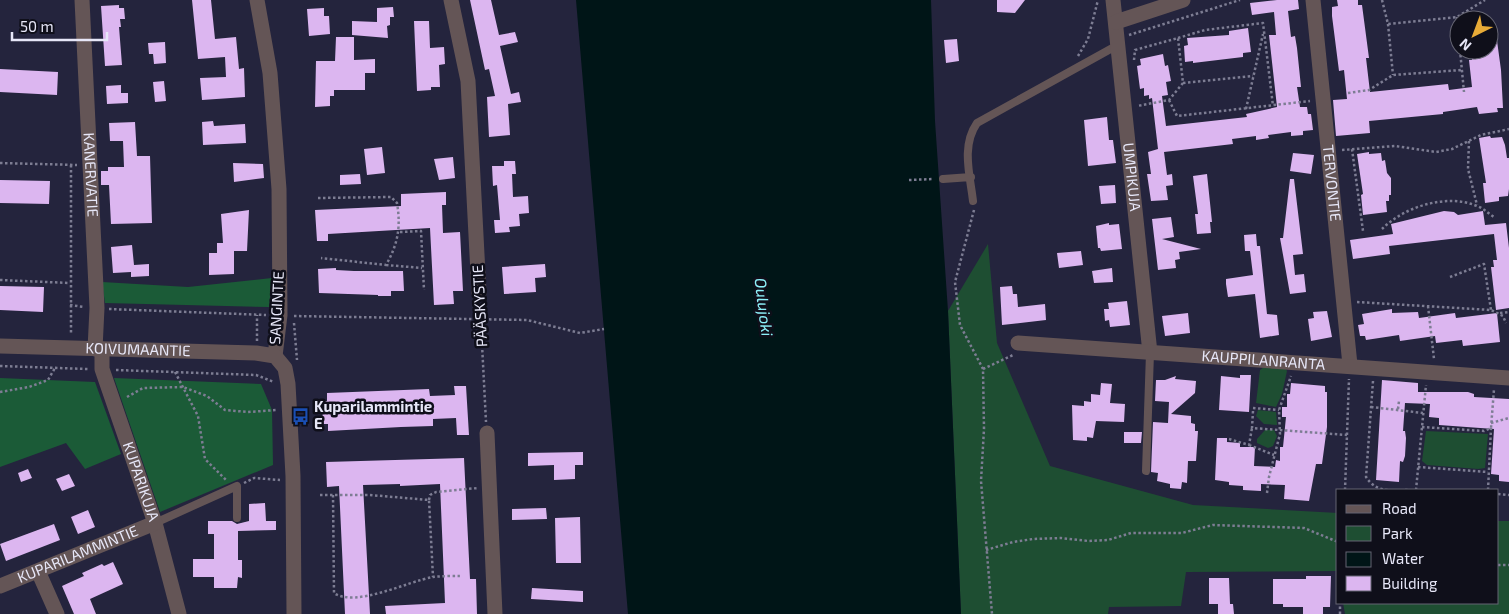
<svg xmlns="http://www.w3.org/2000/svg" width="1509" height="614" font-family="'Exo 2',sans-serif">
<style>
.green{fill:#1e4e32}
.forest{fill:#1b5b37}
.water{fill:#001517}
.building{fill:#dcb6f0}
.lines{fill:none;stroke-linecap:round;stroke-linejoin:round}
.path{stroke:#7d7d93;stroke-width:2.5;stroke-dasharray:2.5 2.5;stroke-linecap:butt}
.service{stroke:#645556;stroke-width:8}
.minor{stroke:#645556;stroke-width:15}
.tertiary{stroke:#645556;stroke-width:15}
.labels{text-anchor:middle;stroke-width:5;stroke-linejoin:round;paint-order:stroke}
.street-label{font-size:15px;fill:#e7e7f8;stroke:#0f0f1a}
.poi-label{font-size:15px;font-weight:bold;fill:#e7e7f8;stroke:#0f0f1a;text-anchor:start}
.water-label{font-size:16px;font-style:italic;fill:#8df1fa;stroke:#0f0f1a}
</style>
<rect width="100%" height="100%" fill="#24243d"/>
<path class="green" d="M988 244 997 343 1050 466 1193 505 1338 513V577L1336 571 1186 572 1181 606 1109 607 1108 614H961L948 311Z
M1264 367 1285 368 1287 371 1282 394 1276 407 1256 403 1260 370Z
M1258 410 1276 412 1277 425 1264 424 1256 416Z
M1265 430H1274L1277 436 1273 446 1268 448 1257 443V439Z
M1426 431 1488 434 1485 468 1478 469 1427 465 1422 461Z
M1498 521H1509V614H1345L1343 603H1498Z"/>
<path class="forest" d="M272 278 269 307 105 303 102 282 188 287Z
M0 378 95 382 121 454 85 469 66 443 0 467Z
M114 378 261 384 272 410 273 465 160 512Z"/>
<path class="water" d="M576 0H931L935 121 948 311 961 614H628Z"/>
<path class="building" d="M192 0H211L215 39 236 37 239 69 244 68 245 97 202 100 200 78 226 77 225 57 198 59Z
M470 0H491L499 35 515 32 518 42 500 46 511 94 519 92 521 102 508 104 510 135 489 137 487 97 495 96 489 69 485 70Z
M997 0H1025L1015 13 997 12Z
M1277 0H1298L1299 9 1288 11 1291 37 1295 36 1297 48 1301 87H1297L1300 107H1307L1308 114H1311L1313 130 1303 131V135L1291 136V132L1268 135 1269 138 1256 140V136L1232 139 1233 144 1164 152 1167 175 1172 174 1173 185 1166 186 1168 200 1151 201 1147 174H1151L1148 152 1158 149 1152 98 1149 99V95L1144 96V88L1140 89 1137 66 1141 65 1140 59 1163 54 1165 66 1168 65 1171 81 1166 82 1168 95 1162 96 1166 126 1247 117 1246 114 1277 107 1269 35H1276L1274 12 1252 15 1250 3Z
M1337 0H1358V5H1362L1369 58H1366L1370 92 1448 84 1449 90 1472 87 1469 60H1472L1471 50H1489V26H1495L1501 70 1503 108H1497L1498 112 1479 114 1477 107 1443 112V114L1369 121 1370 133 1336 136 1333 100 1347 99 1344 70 1339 71 1332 16V7L1338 6Z
M119 5V8H124L125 19H120L121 27H119L122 65 105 66 101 6Z
M393 7 394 17H390V25L387 26 388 38 352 35V21L377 22V8Z
M324 8V16H329L330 34 309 36 307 9Z
M414 21H429L430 48 444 47 445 64 439 65 440 87H431V90L417 91Z
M1248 28 1251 52 1243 53V57L1193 63V61L1185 62 1184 46 1188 45 1187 38 1229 35V31Z
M336 37H354V60L375 59V73H365V90H334V96H330V106L315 107 316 61H335Z
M957 39 959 61 946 63 944 40Z
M165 42 166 63 154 64 153 54H149L148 43Z
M0 69 58 72 57 95 0 92Z
M164 81 166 101 155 102 153 82Z
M121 85V93H128V103L107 104 106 86Z
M1107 117 1109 140H1113L1116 163 1088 166 1084 120Z
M213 121 214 126 245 124 246 143 203 145 202 122Z
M135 122 137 156H150L152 223 111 224 109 185H101V171H108V167H124L123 141H110L109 123Z
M1490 136 1491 138 1502 137 1505 145 1507 158H1509V189L1508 196 1499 197V201L1485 203 1483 183H1486L1479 138Z
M382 147 385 173 367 175 364 149Z
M1369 152V154L1381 153 1382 161 1385 160 1387 173 1391 178V195H1389V201H1386L1387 212 1363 215 1361 195 1363 194 1357 154Z
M1293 153 1314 155 1311 174 1290 171Z
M453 157 455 178 439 180 434 159Z
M504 161H515L516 174H512L513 197 528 196 529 213 519 214 520 226 509 227 510 232 495 233 494 220H500L497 185 493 186 492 166H504Z
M233 163 263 164 264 178 234 182Z
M360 174 361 184 340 185V175Z
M1207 174 1212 222H1210L1211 233 1197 234 1195 214H1198L1193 176Z
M1290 179H1294L1303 254 1293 255 1295 275 1304 274 1306 292 1290 294 1280 238H1283Z
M0 180 50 181 49 204 0 203Z
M1115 185 1116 203 1101 204 1099 186Z
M446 192V205H442L443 233 460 232 463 291H453L454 304 434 305 430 228 328 234V241H317L315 210 401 206V194Z
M249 210 247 251H234V274L209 275V253H217V243H223L221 214Z
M1444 211 1454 212 1458 215 1483 211 1485 225 1506 223 1509 248V308L1496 310 1491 267H1494L1493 260H1497L1494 234 1389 246 1390 254 1353 259 1350 240 1393 234 1391 224Z
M1171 217 1174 237 1162 239 1201 249 1179 252 1180 259 1175 260 1176 268 1158 270 1152 219Z
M1109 223V225L1119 224 1122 249 1101 251 1100 248H1098L1096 226Z
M1256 234 1257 246H1260L1267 314 1277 315 1279 335 1260 338 1255 294 1228 297 1226 284V279L1253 275 1250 251H1245L1244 235Z
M132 245 134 265 149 264V276L131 277V272L113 273 111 247Z
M1081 251 1083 265 1059 268 1057 253Z
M545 264 546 277 535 278 536 292 504 294 502 267Z
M336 268V270L354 271H403L404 291H391V296H378V295L319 293 318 269Z
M1112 268 1113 282 1094 283 1092 271Z
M0 286 44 287 43 312 0 310Z
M1012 286 1013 294H1017L1018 307 1045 304 1046 320 1002 325 1000 287Z
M1127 301 1130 325 1110 327 1109 320 1105 321 1104 309H1109L1108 303Z
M1392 309V313L1418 312 1419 318 1455 313 1456 318 1497 313 1500 342 1463 346 1462 340 1436 343 1435 336 1400 341 1399 335 1366 340 1365 336H1360L1358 325 1364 324 1362 314Z
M1327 311 1332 337 1311 341 1308 319 1314 318 1313 312Z
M1188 313 1190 333 1165 336 1162 316Z
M1240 375H1251L1249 412 1219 410 1221 376 1240 378Z
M1176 376 1175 379 1196 381 1195 393 1171 414 1191 416V423L1195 424V431H1198L1196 461H1188L1187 483 1182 482 1181 489 1170 488V484L1157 481 1158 473 1151 472 1153 422 1168 423 1169 402 1155 401 1156 380H1165Z
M1382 380 1418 383V392H1468L1474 394V397L1509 399V482L1499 481V475L1491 474 1494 429 1439 425V418L1429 417 1430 404 1405 403 1403 431H1405L1406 438 1405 456 1403 462 1400 461 1399 482 1376 480Z
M1101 383 1112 384 1110 403 1125 404 1124 422 1096 421 1093 438 1087 437V441L1073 440 1072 405 1084 406V401L1091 402V394L1100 395Z
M1291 383 1325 386V392H1327V427L1322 464H1316L1309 501 1284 499 1285 485 1261 484V491L1243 490V486L1229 485V482L1215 480 1217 438H1227V442L1240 443V447H1255L1254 466 1275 467 1276 460 1280 461V447H1283L1286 417H1282V407H1287V394H1290Z
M454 386H466L469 435H457L456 418 433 419V426L401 427 328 431V424H323L322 401H327V393L429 389 430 396 455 395Z
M1124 432H1142L1141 443H1124Z
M583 452V465H575V479L554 480V465L528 466V453Z
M464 458 470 579H476L477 614H386L385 606 445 603 440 484 400 486V484L363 485 370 614H345L339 486 327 487 326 462Z
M28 469 32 478 21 482 18 473Z
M69 474 75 486 62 491 56 479Z
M265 503 266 521H276V530L238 531V560H242V578L238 577 237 588H214V577H193V559H214V534H208V521H232L237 524 249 521V504Z
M546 508 547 519 512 520V509Z
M88 510 95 527 78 534 71 517Z
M580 517 581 563H556L555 518Z
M54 524 60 540 6 561 0 544Z
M113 562 123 584 90 599 96 614H74L62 586 84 576 82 573 102 564 104 566Z
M1306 576H1331L1330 607H1323V614H1303V607H1283V604H1273V579H1306Z
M1209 578H1229L1230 604H1233L1234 614H1218V604H1209Z
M532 588 583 591V602L531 599Z"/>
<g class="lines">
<path class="path" d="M1382 0 1388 24 1457 17 1485 0
M1457 17 1459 43
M1388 24 1393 75
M1129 35 1240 0
M1178 38 1205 30 1263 23 1273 106
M1460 50 1464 92
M1078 56 1088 39 1098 0
M1134 60 1135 50 1178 38 1183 83 1169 100 1137 106
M1183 83 1253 76
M1348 93 1369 90 1393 75 1461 70
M1169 100 1177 116 1310 101
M1246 109 1263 34
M1469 141 1468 169 1477 205
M1352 149 1363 231
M1342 150 1395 146 1436 152 1452 149 1481 135 1509 129
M0 163 77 165
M71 165V334
M909 180 934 179
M318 198 391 197 397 203C401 227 398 244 386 265L321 258
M974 210 955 282 960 325 983 369 984 429 981 481 992 614
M1382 229C1404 207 1446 193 1477 206 1483 208 1488 213 1494 217
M400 232 421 231 424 290
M386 265 422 268
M1450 277 1484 264 1491 310
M0 280 70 283
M1357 302 1491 310 1503 316 1506 323
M70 305 84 307
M480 305 486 422
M1428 306 1434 359
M109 309 266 315
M1500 313 1509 312
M294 316 527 320 580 333 604 329
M294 323 297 360
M257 341V315
M0 366 88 369
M983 369 1013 355
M116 370 256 375 274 382
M175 372 198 416 205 459 227 481
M1373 381 1366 477C1377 494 1393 490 1410 490
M0 392 29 387 48 380 55 368
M127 397 143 388 183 387 207 396 225 410 248 412 277 410
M1371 407 1423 413
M1253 408 1279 410
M1398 409 1399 401
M1253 411 1252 428 1347 435
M1491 423 1509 418
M1422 427 1484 431 1491 428 1494 389
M1229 439 1249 445 1252 428
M1249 445 1274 455
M1418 467 1488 472
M244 483 254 478 280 480
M1345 490 1349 379
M1416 490 1426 385
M1488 490 1491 428
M1267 493 1269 477 1280 434 1279 410 1291 376
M1498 494 1509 495
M320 495H370L429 500 433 577
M333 495 334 593C355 608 409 581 433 577 442 576 452 576 460 576
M429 500 430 495 436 492 478 488
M986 550 1013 542 1033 539 1061 538 1088 541 1108 540 1131 533H1182L1213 525 1304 528 1338 542
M1498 565H1509
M1340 614V603"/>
<path class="service" d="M943 179 971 177
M973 201C970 175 961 146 977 123L1116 46
M1146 471 1150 353
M155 523 237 486V518"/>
<g class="minor">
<path id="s1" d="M82 0 97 308 95 349"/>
<path d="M257 0 270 73 279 189 280 315 275 356"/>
<path d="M451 0 468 81 479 293"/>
<path id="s2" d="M1113 0 1150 353"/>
<path id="s3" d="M1313 0 1350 365"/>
<path d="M1116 22 1183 0"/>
<path id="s4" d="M1018 343 1509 378"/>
<path id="s5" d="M102 349V369L155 523 179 614"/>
<path d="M487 433 495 614"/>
<path d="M38 571 57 614"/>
<path id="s6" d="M0 586 155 523"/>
</g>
<path class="tertiary" id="s7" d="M0 346 256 353 275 356 285 368 288 384 293 476 294 614"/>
</g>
<defs>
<symbol id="bus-bare" viewBox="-9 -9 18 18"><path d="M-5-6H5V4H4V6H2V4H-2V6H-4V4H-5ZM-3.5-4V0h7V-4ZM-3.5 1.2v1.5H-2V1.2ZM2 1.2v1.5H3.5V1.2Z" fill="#1a4fb4" stroke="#0f0f1a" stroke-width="2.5" paint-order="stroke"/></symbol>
</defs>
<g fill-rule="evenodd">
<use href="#bus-bare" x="288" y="404" width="25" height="25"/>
</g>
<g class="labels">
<g class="street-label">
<text dy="5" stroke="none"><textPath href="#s1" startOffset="175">KANERVATIE</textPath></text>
<text dy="5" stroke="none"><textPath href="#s2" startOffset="178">UMPIKUJA</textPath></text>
<text dy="5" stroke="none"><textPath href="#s3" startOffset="184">TERVONTIE</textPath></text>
<text transform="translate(480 306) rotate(-93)" y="5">PÄÄSKYSTIE</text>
<text transform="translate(277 308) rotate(-87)" y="5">SANGINTIE</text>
<text dy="5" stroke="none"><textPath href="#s7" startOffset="138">KOIVUMAANTIE</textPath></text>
<text dy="5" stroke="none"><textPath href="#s4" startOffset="246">KAUPPILANRANTA</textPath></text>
<text dy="5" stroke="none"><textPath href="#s5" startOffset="139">KUPARIKUJA</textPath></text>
<text dy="5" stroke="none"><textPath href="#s6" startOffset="84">KUPARILAMMINTIE</textPath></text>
</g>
<g class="poi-label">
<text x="314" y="412">Kuparilammintie<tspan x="314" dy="17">E</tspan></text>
</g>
<g class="water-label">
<text transform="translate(764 307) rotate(83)" y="6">Oulujoki</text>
</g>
</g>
<rect x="1336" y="489" width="162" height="115" fill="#0f0f1a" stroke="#656573"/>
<rect x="1346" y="505" width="25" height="8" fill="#645556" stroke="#656573"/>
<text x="1382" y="514" font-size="15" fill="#e7e7f8">Road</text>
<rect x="1346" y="526" width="25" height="15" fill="#1e4e32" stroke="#656573"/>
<text x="1382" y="539" font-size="15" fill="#e7e7f8">Park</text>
<rect x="1346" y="552" width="25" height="15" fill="#001517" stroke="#656573"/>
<text x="1382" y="564" font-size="15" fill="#e7e7f8">Water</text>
<rect x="1346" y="576" width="25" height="15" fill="#dcb6f0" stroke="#656573"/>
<text x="1382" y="589" font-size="15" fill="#e7e7f8">Building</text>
<g transform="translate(1474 35) rotate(222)"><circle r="24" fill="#0f0f1a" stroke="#656573"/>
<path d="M0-4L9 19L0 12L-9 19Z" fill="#e8ab37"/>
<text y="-8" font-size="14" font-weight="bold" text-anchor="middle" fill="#e7e7f8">N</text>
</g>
<path d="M12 32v8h95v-8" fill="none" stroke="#e7e7f8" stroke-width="2.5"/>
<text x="20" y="32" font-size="15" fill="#e7e7f8" stroke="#0f0f1a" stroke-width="4" paint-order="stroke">50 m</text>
</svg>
